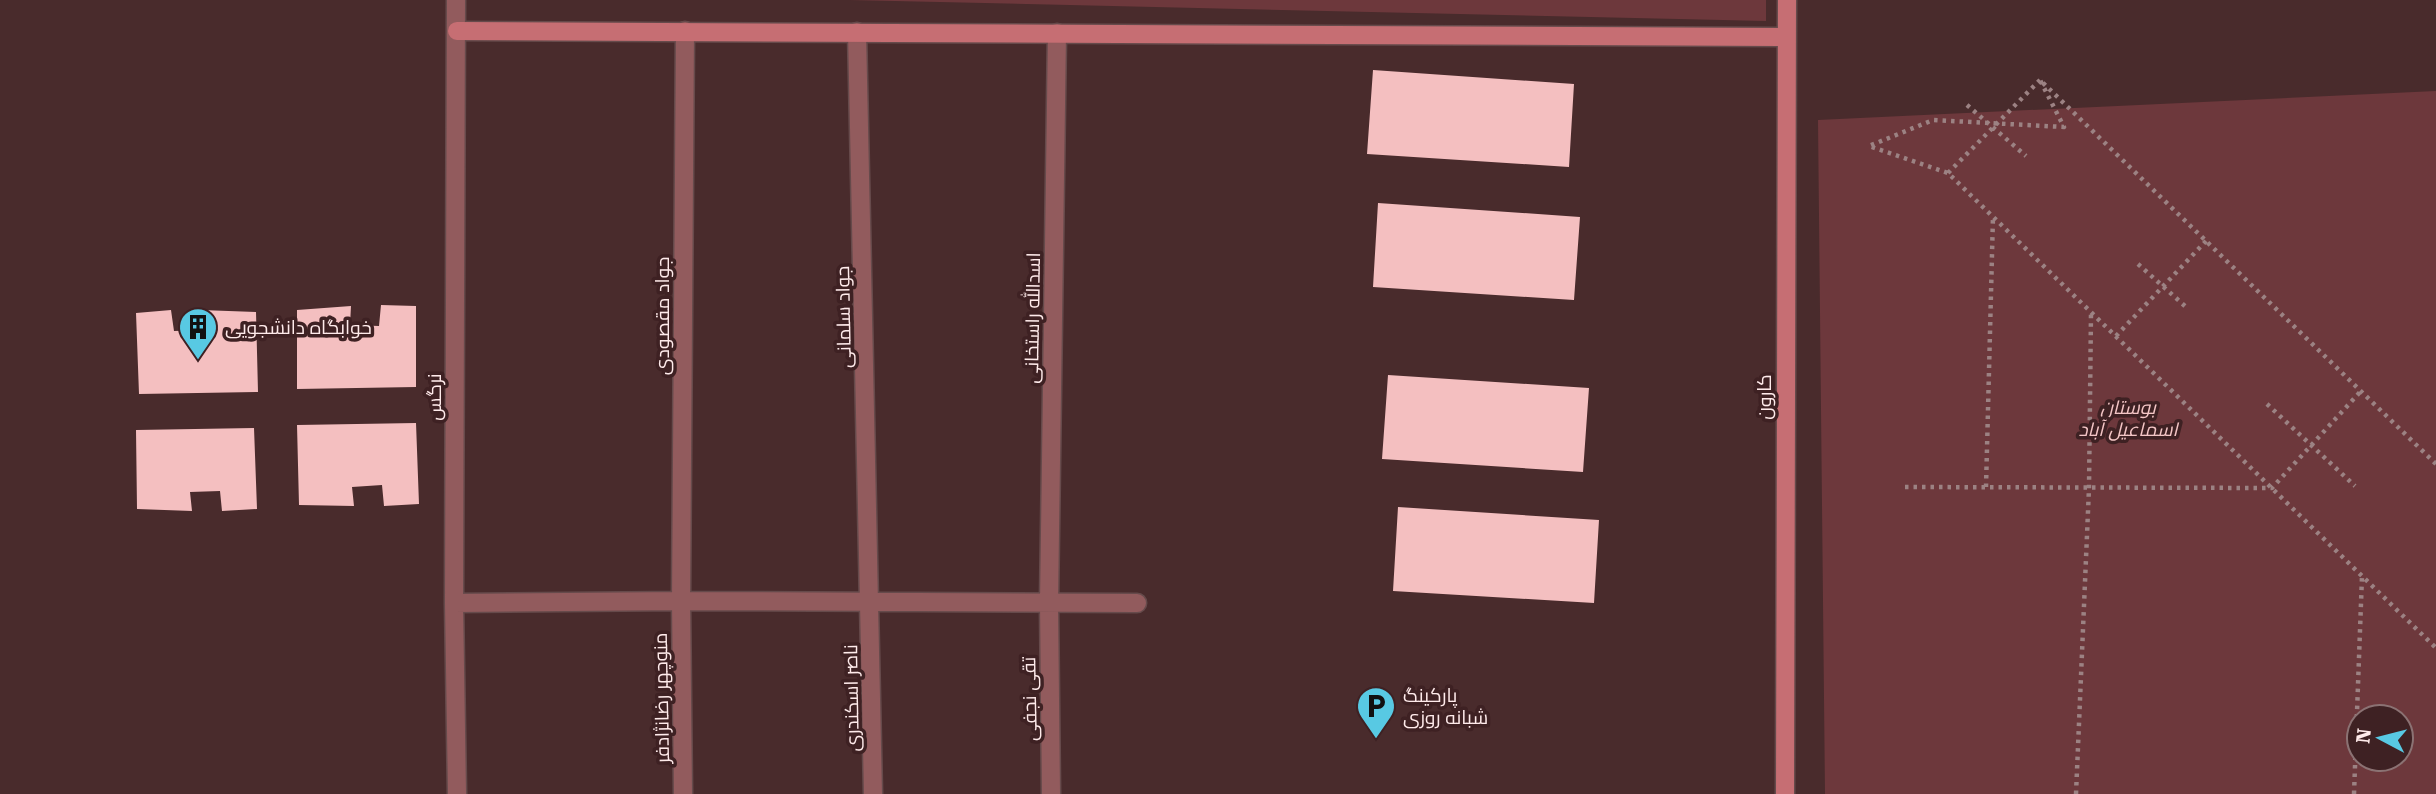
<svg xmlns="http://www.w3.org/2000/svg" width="2436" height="794" font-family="'Roboto Serif',Cairo,serif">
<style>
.green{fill:#6d383c;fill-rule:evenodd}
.building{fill:#f4bfc0}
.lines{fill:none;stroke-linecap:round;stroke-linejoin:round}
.street-casing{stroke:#664a4b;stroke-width:21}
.secondary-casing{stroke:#664a4b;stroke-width:21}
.path{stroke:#9c8283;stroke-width:4.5;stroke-dasharray:3.5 5;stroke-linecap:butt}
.street{stroke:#925b5d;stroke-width:18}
.secondary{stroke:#c66e73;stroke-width:18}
.labels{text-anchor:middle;stroke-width:7;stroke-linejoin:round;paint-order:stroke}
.street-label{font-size:19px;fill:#ffebeb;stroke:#3e2123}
.poi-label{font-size:19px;fill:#ffebeb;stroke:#3e2123;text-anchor:start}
.park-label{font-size:19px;font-style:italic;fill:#f4c6c6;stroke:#3e2123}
</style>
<rect width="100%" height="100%" fill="#492b2c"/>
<path class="green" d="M849 0H1766V21Z
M2436 91V794H1825L1818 120ZM2401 717V759H2359V717Z"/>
<path class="building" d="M1373 70 1574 84 1569 167 1367 154Z
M1378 203 1580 217 1574 300 1373 287Z
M381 305 416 306V387L297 389V310L351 306 350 325 379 326Z
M171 310 174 331 203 330 201 310 256 312 258 392 139 394 136 313Z
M1388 375 1589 388 1583 472 1382 459Z
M416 423 419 504 384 506 382 485 352 487 354 506 299 505 297 425Z
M254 428 257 509 222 511 220 491 190 492 192 511 137 509 136 430Z
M1398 507 1599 520 1594 603 1393 591Z"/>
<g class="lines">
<defs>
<path id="street" d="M456 0 454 603 457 794
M857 32 873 794
M454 603 681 601 1137 603
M683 794 681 601 685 31
M1051 794 1049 603 1057 33"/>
<path id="secondary" d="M457 31 1786 37
M1785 794 1787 0"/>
</defs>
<use href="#street" class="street-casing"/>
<use href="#secondary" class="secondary-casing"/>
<path class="path" d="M1967 105 2026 156
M1948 173 2040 80
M2138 264 2186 307
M2116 336 2206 241
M2267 404 2355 486
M2436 464 2040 80 2064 127 1933 120 1869 146 1948 173 2436 648
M1905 487 2272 488 2361 391
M1986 487 1993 216
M2076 794 2089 488 2091 313
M2354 794 2362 576"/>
<use href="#street" class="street"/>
<use href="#secondary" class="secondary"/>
</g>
<defs>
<symbol id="building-pin" viewBox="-11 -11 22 30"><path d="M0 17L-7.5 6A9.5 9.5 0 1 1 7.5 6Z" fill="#58c9e3" stroke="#3e2123"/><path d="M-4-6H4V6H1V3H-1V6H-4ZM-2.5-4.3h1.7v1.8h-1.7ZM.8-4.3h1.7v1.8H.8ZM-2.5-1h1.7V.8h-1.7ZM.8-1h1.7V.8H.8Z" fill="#111"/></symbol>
<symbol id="parking-pin" viewBox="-11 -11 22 30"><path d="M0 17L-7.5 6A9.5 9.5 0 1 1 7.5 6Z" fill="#58c9e3" stroke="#3e2123"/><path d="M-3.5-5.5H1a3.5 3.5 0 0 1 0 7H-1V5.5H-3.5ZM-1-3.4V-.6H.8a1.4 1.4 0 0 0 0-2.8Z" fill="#111"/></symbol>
</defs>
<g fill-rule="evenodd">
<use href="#building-pin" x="176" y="305" width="44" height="60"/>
<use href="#parking-pin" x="1354" y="684" width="44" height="60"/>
</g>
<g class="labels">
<g class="street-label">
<text transform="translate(662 316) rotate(-90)" y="7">جواد مقصودی</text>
<text transform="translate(843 317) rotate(-91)" y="7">جواد سلمانی</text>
<text transform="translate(1032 318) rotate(-89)" y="7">اسدالله راستخانی</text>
<text transform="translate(434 397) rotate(-90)" y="7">نرگس</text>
<text transform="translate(1764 397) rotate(-90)" y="7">کارون</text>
<text transform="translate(661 698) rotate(-91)" y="7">منوچهر رضانژادفر</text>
<text transform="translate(851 698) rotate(-91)" y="7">ناصر اسکندری</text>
<text transform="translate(1029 699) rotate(-91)" y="7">تقی نجفی</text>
</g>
<g class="poi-label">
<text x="225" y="334">خوابگاه دانشجویی</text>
<text x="1403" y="702">پارکینگ<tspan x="1403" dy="22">شبانه روزی</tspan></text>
</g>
<g class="park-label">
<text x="2128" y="414">بوستان<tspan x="2128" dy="22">اسماعیل آباد</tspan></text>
</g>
</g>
<g transform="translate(2380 738) rotate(277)"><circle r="33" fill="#3e2123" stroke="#8b7273" stroke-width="2"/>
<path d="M0-5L12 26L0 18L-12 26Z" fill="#58c9e3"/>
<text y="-10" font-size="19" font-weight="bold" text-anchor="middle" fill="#ffebeb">N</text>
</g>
</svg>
